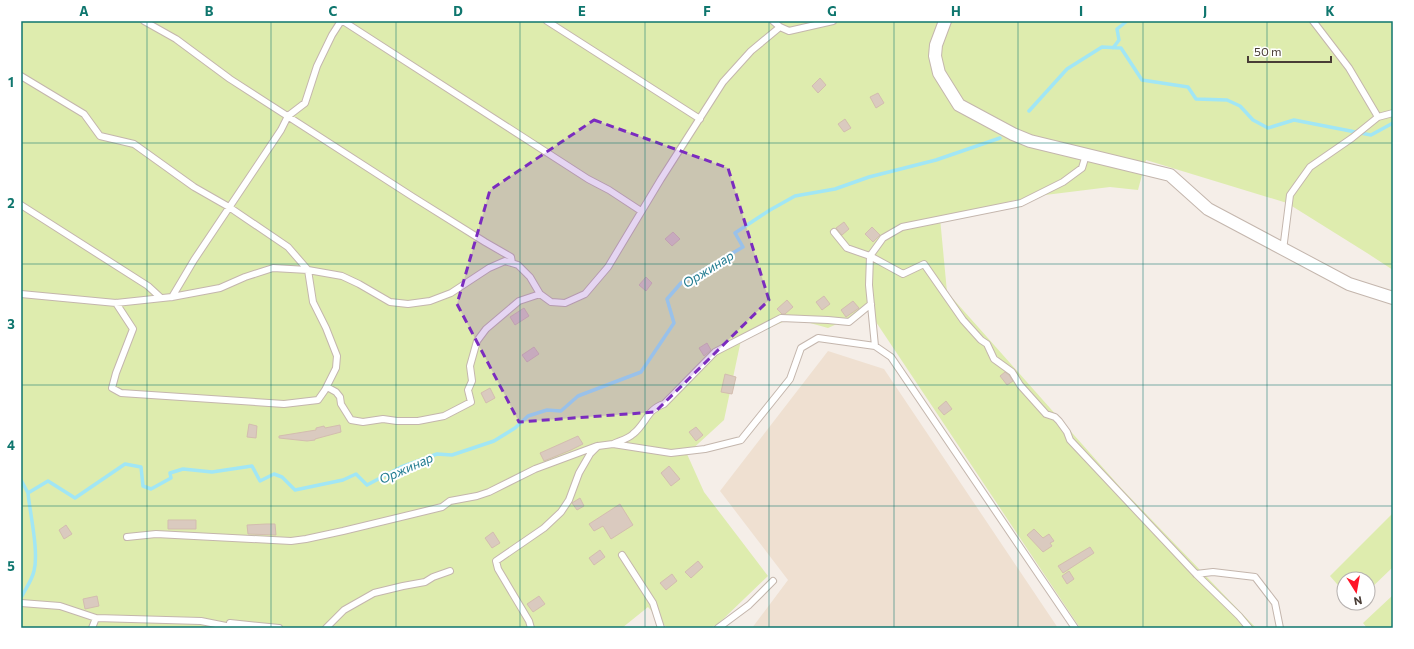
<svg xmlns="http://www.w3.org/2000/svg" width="1414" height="649" font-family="Commissioner,sans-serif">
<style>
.education{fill:#efe0d1}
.green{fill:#deecae}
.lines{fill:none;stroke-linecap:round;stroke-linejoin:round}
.stream{stroke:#a1e6f5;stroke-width:3.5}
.building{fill:#dacabf;stroke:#d3bdaf}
.service-casing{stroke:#c4b6ad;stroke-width:8}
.minor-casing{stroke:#c4b6ad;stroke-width:14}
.service{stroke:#fff;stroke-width:6}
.minor{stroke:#fff;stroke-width:12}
.marked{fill:#7b2cbf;fill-opacity:0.2;stroke:#7b2cbf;stroke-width:3;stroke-dasharray:8 5;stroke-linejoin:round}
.grid{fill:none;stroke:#0f766e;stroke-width:1;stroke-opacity:0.55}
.labels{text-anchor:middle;stroke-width:4;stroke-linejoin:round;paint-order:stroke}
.water-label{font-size:13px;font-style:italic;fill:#227c91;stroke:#fff}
.neatline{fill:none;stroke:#0f766e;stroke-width:1.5}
.grid-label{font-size:13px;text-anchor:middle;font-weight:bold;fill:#0f766e}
</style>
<rect width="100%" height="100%" fill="#f5eee8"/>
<path class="education" d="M828 351 884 369 1058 628H752L788 580 720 491Z"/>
<path class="green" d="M21 21H1393V270L1367 253 1287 203 1146 160 1138 190 1110 187 1029 197 940 218 947 292 1121 488 1256 628H1080L868 310 828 328 792 318 741 340 724 420 687 454 704 492 768 576 718 624 710 628H667L648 607 622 628H21Z
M1393 513V567L1368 591V579H1344V592L1330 576Z
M1393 595V628H1367L1363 623Z"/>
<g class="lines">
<path class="stream" d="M1113 48 1119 40 1117 29 1127 21
M1029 111 1067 69 1102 47 1121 48 1142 80 1188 87 1196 99 1227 100 1240 106 1253 120 1268 128 1294 120 1371 135 1393 123
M21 480 28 493 48 481 75 498 125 464 141 467 143 486 151 489 171 478 170 473 183 469 212 472 252 466 260 481 274 474 282 477 295 490 343 480 356 474 367 485 401 467 437 454 452 455 494 441 515 428 528 416 547 410 561 411 578 396 641 372 674 323 667 299 681 283 743 247 735 233 770 210 795 196 835 189 869 177 936 160 1000 138
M22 596C26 588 32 580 34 571 39 551 30 514 28 493"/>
</g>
<path class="building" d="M820 78 826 85 818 93 812 86Z
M878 93 884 103 876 108 870 97Z
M845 119 851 128 844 132 838 124Z
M844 222 849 229 842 235 836 228Z
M872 227 880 235 873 242 865 234Z
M673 232 680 239 672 246 665 239Z
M646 277 652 283 646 291 639 285Z
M824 296 830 304 822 310 816 302Z
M787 300 793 307 785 314H782L777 309Z
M853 301 859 308 846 317 841 310Z
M524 308 529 316 515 325 510 317Z
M707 343 711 350 704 356 699 348Z
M534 347 539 354 527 362 522 355Z
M1005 372 1009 375 1013 381 1007 385 1000 376Z
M725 374 736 377 732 394 721 392Z
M490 388 495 398 486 403 481 393Z
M946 401 952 409 944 415 938 408Z
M249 424 257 426 256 438 247 437Z
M340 425 341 432 315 439V440L307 441 279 438V436L316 430V428L324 426 325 428Z
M696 427 703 435 696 441 689 432Z
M578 436 583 444 571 450 544 461 540 453Z
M669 466 680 479 671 486 661 473Z
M580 498 584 506 577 510 572 503Z
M620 504 633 525 611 539 603 526 594 531 589 524Z
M168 520H196V529H168Z
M266 524H275L276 535 248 534 247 525Z
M66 525 72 534 64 539 59 530Z
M1034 529 1043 538 1049 534 1054 541 1050 543 1052 546 1043 552 1027 535Z
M493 532 500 543 492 548 485 538Z
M1090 547 1094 553 1063 573 1058 566Z
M600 550 605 557 594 565 589 558Z
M698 561 703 567 691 578 685 572Z
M1069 571 1074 579 1067 584 1062 576Z
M672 574 677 581 666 590 660 583Z
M97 596 99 606 85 609 83 599Z
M539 596 545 604 533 612 527 604Z"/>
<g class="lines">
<defs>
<path id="service" d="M144 21 176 39 230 79 413 197 485 242 511 257 512 263
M343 21 588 179 609 190 641 211
M547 21 700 119
M773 21 780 27
M1313 21 1349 68 1378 117
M21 76 84 114 100 136 134 144 194 187 229 207 288 247 308 270 313 302 326 328 337 356 336 368 325 390 318 400 284 404 121 393 112 388 116 373 133 329 116 303
M21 205 148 286 161 298
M834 232 847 248 870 256 903 274 924 264 963 320 981 340 987 344 994 359 1012 372 1020 385 1046 414 1055 417 1059 421 1067 432 1070 440 1196 574 1239 616 1249 628
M1283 250 1290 195 1310 167 1352 138 1378 117 1393 113
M21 294 116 303 172 297 220 288 245 277 273 268 308 270 342 276 359 284 390 302 408 304 430 301 451 293 489 268 505 261 518 265 530 277 540 294 551 302 565 303 585 294 608 267 661 179 723 82 751 51 780 27 789 31 833 21
M172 297 194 260 281 130 288 116 305 103 317 66 332 35 341 21
M875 346 869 285 870 256 883 238 902 227 1021 203 1063 182 1082 168 1086 155
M327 387 336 392 340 397 341 404 351 420 363 422 383 419 397 421H418L444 416 471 402 468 390 472 381 470 366 477 341 486 329 519 301 540 294
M613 444C619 441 628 439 633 434 646 424 647 409 664 404L715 352 781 318 828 320 849 322 871 304
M127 537 156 534 291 541 306 539 343 531 442 507 450 501 477 496 489 492 535 469 597 446
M622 555 653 603 661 628
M1196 574 1213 572 1255 577 1275 603 1280 628
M21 603 60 606 96 618 201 621 236 628
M230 623 279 628
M92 628 96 618
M326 628 344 610 374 593 403 586 425 582 433 577 450 571
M531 628 529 621 498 569 496 561 544 528 561 512 569 500 579 473 590 454 598 446 613 444 671 453 705 449 741 440 790 379 801 348 818 338 875 346 891 357 1075 628
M718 628 749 605 773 581"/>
<path id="minor" d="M945 21 936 45 935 56 939 73 959 105 1013 134 1030 141 1170 175 1208 209 1349 284 1393 298"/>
</defs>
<use href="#service" class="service-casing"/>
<use href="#minor" class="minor-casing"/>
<use href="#service" class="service"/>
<use href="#minor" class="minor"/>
</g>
<path class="marked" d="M594 120 728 168 769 300 655 412 519 422 457 304 490 190Z"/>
<path class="grid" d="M147 21V628M271 21V628M396 21V628M520 21V628M645 21V628M769 21V628M894 21V628M1018 21V628M1143 21V628M1267 21V628M21 143H1393M21 264H1393M21 385H1393M21 506H1393"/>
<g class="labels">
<g class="water-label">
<text transform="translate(708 269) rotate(-32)" y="5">Оржинар</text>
<text transform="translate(406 468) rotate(-24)" y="5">Оржинар</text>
</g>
</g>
<rect width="1414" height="649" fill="none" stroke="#ffffff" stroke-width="44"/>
<g transform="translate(1356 591) rotate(169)"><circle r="19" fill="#ffffff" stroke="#b6b1af"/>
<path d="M0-3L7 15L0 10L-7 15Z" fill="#ff1527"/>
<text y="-6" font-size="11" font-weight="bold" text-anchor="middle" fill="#493d36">N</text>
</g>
<path d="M1248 56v6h83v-6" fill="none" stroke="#493d36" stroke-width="2"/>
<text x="1254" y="56" font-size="12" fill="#493d36" stroke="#ffffff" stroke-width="3" paint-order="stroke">50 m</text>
<rect x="22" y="22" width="1370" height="605" class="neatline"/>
<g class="grid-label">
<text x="84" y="16">A</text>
<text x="209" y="16">B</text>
<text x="333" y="16">C</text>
<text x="458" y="16">D</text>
<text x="582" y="16">E</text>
<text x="707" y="16">F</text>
<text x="832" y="16">G</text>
<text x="956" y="16">H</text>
<text x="1081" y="16">I</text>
<text x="1205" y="16">J</text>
<text x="1330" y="16">K</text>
<text x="11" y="87">1</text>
<text x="11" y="208">2</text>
<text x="11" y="329">3</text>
<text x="11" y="450">4</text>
<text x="11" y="571">5</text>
</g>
</svg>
